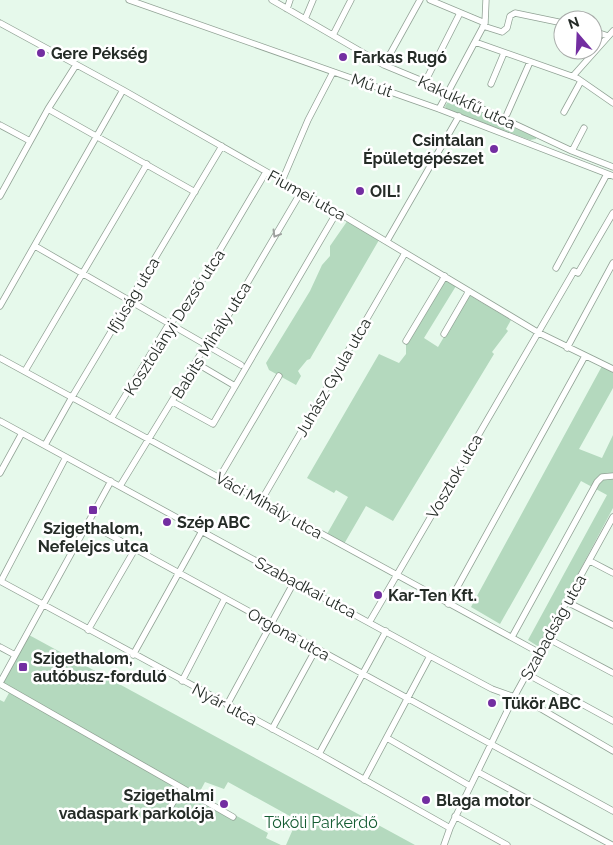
<svg xmlns="http://www.w3.org/2000/svg" width="613" height="845" font-family="Raleway,sans-serif">
<style>
.green{fill:#b4d9be}
.lines{fill:none;stroke-linecap:round;stroke-linejoin:round}
.minor-casing{stroke:#91a295;stroke-width:7}
.minor{stroke:#fff;stroke-width:5.5}
.oneway{stroke:#9da09e}
.poi-dot{fill:#732ea1;stroke:#fff;stroke-width:2}
.labels{text-anchor:middle;stroke-width:5;stroke-linejoin:round;paint-order:stroke}
.poi-label{font-size:16px;font-weight:bold;fill:#252c27;stroke:#fff;text-anchor:start}
.street-label{font-size:16px;fill:#252c27;stroke:#fff}
.park-label{font-size:16px;fill:#155c33;stroke:#fff}
</style>
<rect width="100%" height="100%" fill="#e6f9eb"/>
<path class="green" d="M450 99 536 137V139L530 140 446 109 445 106Z
M348 220 379 240 310 359 307 360 298 371 301 376 296 385 269 370 266 363 310 291 322 265 330 256V246Z
M444 279 456 286 424 338 438 347 469 295 511 320 506 329 508 331 492 352 494 354 393 521 366 506 344 544 327 534 348 497 336 490 334 493 307 478 379 354 399 363 406 354V344Z
M602 366 613 372V388L579 449 602 458 613 435V473L611 477 613 478V508L539 647 528 640 607 495 581 481 500 624 471 607Z
M29 635 415 845H286L297 820 228 782 224 789 205 782 198 795 268 833 266 838 281 845H0V700L4 702 9 693 0 688Z"/>
<g class="lines">
<defs>
<path id="minor" d="M129 0 439 109 613 176
M272 0 384 65 425 82 572 151 613 167
M430 0 485 23
M287 9 290 0
M305 19 313 0
M0 23 123 90 337 212 539 333 613 369
M483 26 502 32 507 28 510 16 515 13 563 23
M593 31 608 36
M333 35 351 0
M475 42 577 78 613 103
M384 65 420 0
M573 76 613 31
M425 82 460 13
M491 84 504 53
M48 109 195 192
M439 109 485 23 486 0
M564 112 581 81
M507 114 530 62
M0 125 30 141
M572 151 584 128
M282 181 308 120 333 72
M0 196 48 109 76 65
M387 241 459 116
M35 246 241 365
M556 268 607 174
M0 306 123 90
M444 334 469 291
M406 341 445 276
M567 348 613 263
M0 358 538 652
M196 363 235 386
M25 371 147 164
M173 402 213 424 337 212
M111 419 167 327 188 304 266 172
M0 421 430 656 492 689 531 703 613 751
M45 445 72 397 222 146
M0 473 22 433
M219 478 279 376
M120 486 206 345 212 343 301 192
M261 501 405 253
M88 523 613 811
M590 561 613 573
M0 581 319 754 450 828
M1 581 66 457
M567 602 613 625
M448 604 585 356
M370 621 574 271 578 273 613 213
M88 630 135 549
M512 637 597 482 602 477 613 476
M547 638 613 673
M0 647 15 655
M133 655 202 531
M527 674 613 721
M182 681 225 598
M0 683 111 481
M0 684 233 817
M227 705 294 582
M272 729 316 649
M387 738 470 786
M319 754 386 631
M478 772 612 845
M364 780 430 656
M455 816 507 845
M164 817 182 788
M444 845 450 828 514 697 613 517"/>
</defs>
<use href="#minor" class="minor-casing"/>
<use href="#minor" class="minor"/>
</g>
<defs><path id="oneway-chevron" d="M-2-3.5L2.5 0L-2 3.5" fill="none" stroke-width="1.6" stroke-linecap="round" stroke-linejoin="round" transform="scale(1.25)"/></defs>
<use class="oneway" href="#oneway-chevron" transform="translate(276 234) rotate(121)"/>
<g class="poi-dot">
<circle cx="41" cy="53" r="5"/>
<circle cx="343" cy="57" r="5"/>
<circle cx="494" cy="149" r="5"/>
<circle cx="360" cy="191" r="5"/>
<rect x="88" y="505" width="10" height="10" rx="2.5"/>
<circle cx="167" cy="522" r="5"/>
<circle cx="378" cy="595" r="5"/>
<rect x="18" y="662" width="10" height="10" rx="2.5"/>
<circle cx="492" cy="703" r="5"/>
<circle cx="426" cy="800" r="5"/>
<circle cx="224" cy="804" r="5"/>
</g>
<g class="labels">
<g class="poi-label">
<text x="51" y="59">Gere Pékség</text>
<text x="353" y="63">Farkas Rugó</text>
<text x="484" y="146" text-anchor="end">Csintalan<tspan x="484" dy="18">Épületgépészet</tspan></text>
<text x="370" y="197">OIL!</text>
<text x="177" y="528">Szép ABC</text>
<text x="93" y="534" text-anchor="middle">Szigethalom,<tspan x="93" dy="18">Nefelejcs utca</tspan></text>
<text x="388" y="601">Kar-Ten Kft.</text>
<text x="33" y="664">Szigethalom,<tspan x="33" dy="18">autóbusz-forduló</tspan></text>
<text x="502" y="709">Tükör ABC</text>
<text x="214" y="801" text-anchor="end">Szigethalmi<tspan x="214" dy="18">vadaspark parkolója</tspan></text>
<text x="436" y="806">Blaga motor</text>
</g>
<g class="street-label">
<text transform="translate(372 85) rotate(19)" y="6">Mű út</text>
<text transform="translate(467 102) rotate(25)" y="6">Kakukkfű utca</text>
<text transform="translate(307 195) rotate(29)" y="6">Fiumei utca</text>
<text transform="translate(133 295) rotate(-59)" y="6">Ifjúság utca</text>
<text transform="translate(174 322) rotate(-57)" y="6">Kosztolányi Dezső utca</text>
<text transform="translate(211 340) rotate(-58)" y="6">Babits Mihály utca</text>
<text transform="translate(333 377) rotate(-60)" y="6">Juhász Gyula utca</text>
<text transform="translate(454 476) rotate(-60)" y="6">Vosztok utca</text>
<text transform="translate(269 505) rotate(29)" y="6">Váci Mihály utca</text>
<text transform="translate(306 587) rotate(28)" y="6">Szabadkai utca</text>
<text transform="translate(553 627) rotate(-61)" y="6">Szabadság utca</text>
<text transform="translate(289 634) rotate(29)" y="6">Orgona utca</text>
<text transform="translate(225 704) rotate(28)" y="6">Nyár utca</text>
</g>
<g class="park-label">
<text x="321" y="828">Tököli Parkerdő</text>
</g>
</g>
<g transform="translate(578 35) rotate(341)"><circle r="24" fill="#ffffff" stroke="#a8aba9"/>
<path d="M0-4L9 19L0 12L-9 19Z" fill="#732ea1"/>
<text y="-8" font-size="14" font-weight="bold" text-anchor="middle" fill="#252c27">N</text>
</g>
</svg>
